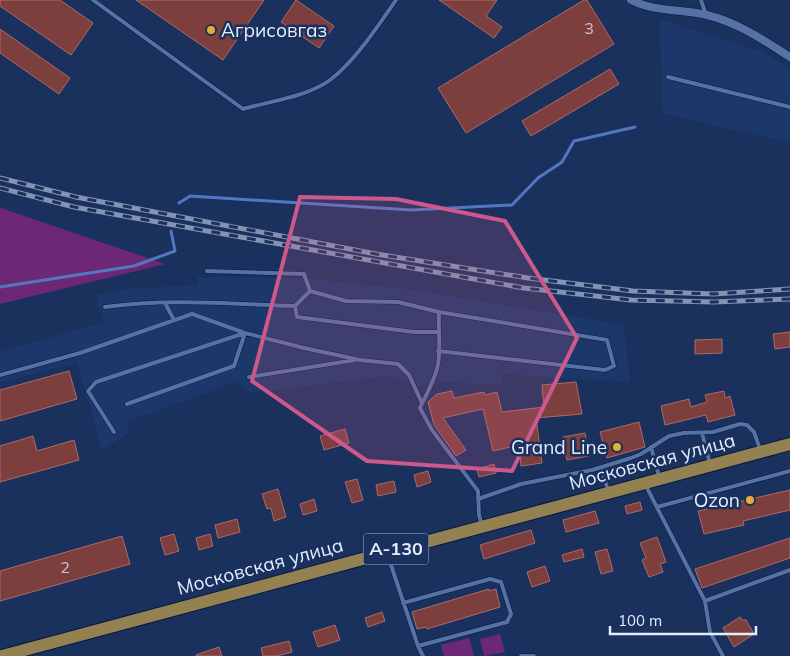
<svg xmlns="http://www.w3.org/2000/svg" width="790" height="656" font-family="Mulish,sans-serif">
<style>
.built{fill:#1c376a}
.green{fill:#6c2877}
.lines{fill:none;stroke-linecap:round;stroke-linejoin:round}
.stream{stroke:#5277c0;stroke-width:3}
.building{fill:#7c3f3e;stroke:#ac6a68}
.service-casing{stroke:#031741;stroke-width:5}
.minor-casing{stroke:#031741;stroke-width:9}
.primary-casing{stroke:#031741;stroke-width:14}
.service{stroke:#5671a3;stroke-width:4}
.minor{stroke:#5671a3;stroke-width:8}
.primary{stroke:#948151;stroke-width:12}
.rail-casing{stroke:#8493b2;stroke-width:5}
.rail{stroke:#1a315d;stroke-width:3;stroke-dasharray:9;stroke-linecap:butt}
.marked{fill:#cc588c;fill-opacity:0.2;stroke:#cc588c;stroke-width:4;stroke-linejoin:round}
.poi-dot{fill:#e5ad35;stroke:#1a315d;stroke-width:2}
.labels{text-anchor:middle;stroke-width:5;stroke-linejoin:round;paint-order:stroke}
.number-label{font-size:16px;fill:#cac2cf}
.shield{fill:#1a315d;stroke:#a7b5ce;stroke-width:1}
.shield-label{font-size:18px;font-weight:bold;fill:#e4edff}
.poi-label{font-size:19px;fill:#e4edff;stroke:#1a315d;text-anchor:end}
.street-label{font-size:19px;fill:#e4edff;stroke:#1a315d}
</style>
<rect width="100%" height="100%" fill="#1a315d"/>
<path class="built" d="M660 19 764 53 790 68V143L662 113Z
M197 277 304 278 415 290 624 325 630 382 501 374V385L445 382 420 387 389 376 252 393 236 382 126 422 130 433 102 449 77 363 0 383V352L104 322 96 295 126 289 198 285Z"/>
<path class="green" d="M0 207 1 208 165 264 0 304Z
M500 634 505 652 484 656 480 639Z
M469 638 474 656H444L441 645Z"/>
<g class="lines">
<path class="stream" d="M179 203 190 196 411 210 512 205 538 178 562 162 574 141 635 127
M0 287 134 266 175 251 171 231"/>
</g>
<path class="building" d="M0 0H60L93 23 71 55 0 6Z
M136 0H264L223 60Z
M296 0 334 26 319 48 281 22Z
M439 0H497L486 16 502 27 494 38Z
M584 0H587L614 44 466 133 438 88Z
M0 29 70 78 59 94 0 53Z
M610 69 619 84 531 136 522 121Z
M790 332V347L775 349 773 334Z
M722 339V353L695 354V340Z
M69 371 77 399 0 421V390Z
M576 382 582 414 536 418 542 463 521 466 519 445 493 451 483 409 443 418 466 450 456 456 434 425 428 402 437 394 452 391 454 398 484 392 485 395 497 392 502 412 544 407 542 385Z
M724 391 725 398 730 396 735 415 708 422 706 415 665 425 661 406 689 399 691 407 707 402 705 395Z
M639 422 645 447 607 458 600 432Z
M345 429 349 443 324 450 320 436Z
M585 433 589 456 567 460 563 437Z
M33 436 37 451 74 440 79 460 0 482V446Z
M494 464 496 473 479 477 477 469Z
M428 471 431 482 417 487 414 475Z
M357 479 363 500 352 503 345 482Z
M394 481 396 492 378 496 376 485Z
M278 489 286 517 274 521 271 508 267 509 262 494Z
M790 490V510L743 521 744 525 704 534 698 511Z
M314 499 317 511 303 515 300 504Z
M640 502 642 510 627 514 625 506Z
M595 511 599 523 566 532 563 520Z
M237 519 240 532 218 538 215 525Z
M531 530 535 543 484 559 480 545Z
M174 534 179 551 165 555 160 538Z
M210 534 213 546 199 550 196 538Z
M122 536 130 564 0 601V571Z
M657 537 666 562 660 564 663 572 649 577 642 560 646 558 640 543Z
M790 538V558L702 588 695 569Z
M582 549 584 557 564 562 562 555Z
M607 549 613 571 601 574 595 552Z
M545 566 550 581 532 587 527 572Z
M489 589V591L496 589 500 607 427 629 426 627 417 629 412 612Z
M382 612 385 621 368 627 365 618Z
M740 617 742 620H746L754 634 734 647 723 628Z
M335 625 340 640 318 647 313 632Z
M289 641 292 652 277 656H263L261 648Z
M219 647 222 656H196V655Z"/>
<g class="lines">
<defs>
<path id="service" d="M93 0 243 109C270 101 307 97 330 80 354 62 379 25 396 0
M701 0 706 15
M668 77 790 107
M207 271 304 274 310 291
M165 303 174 320
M105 307C168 298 233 304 295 306
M437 332H414L297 317 295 306 310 291 346 301 398 302 439 312
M438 351 605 370 614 366 607 340 439 312C438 329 441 347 438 364 436 378 426 395 420 408L432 430 478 491 479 515 482 525
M0 375 80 353 192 314 245 333 304 348 360 360 398 364 409 375 422 403
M249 377 355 360
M114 432 88 391 96 382 245 333 234 366 127 404
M702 433 710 464
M651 447 659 476
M601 468 608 490
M645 484 705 601
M478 499 521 484 592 470 631 458 641 454 669 436 684 433 713 432 740 424 747 425 754 432 760 449
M657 507 790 471
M388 556 418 646 423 656
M403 603 490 579 501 582 511 614 507 622 418 646
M521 656H534
M723 656 710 632 705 601 790 570"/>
<path id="minor" d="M631 0C654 12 682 9 707 15 739 23 763 40 790 57"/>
<path id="primary" d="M2 656 790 444"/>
</defs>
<use href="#service" class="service-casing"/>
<use href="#minor" class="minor-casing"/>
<use href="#primary" class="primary-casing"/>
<use href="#service" class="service"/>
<use href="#minor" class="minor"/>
<use href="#primary" class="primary"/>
<defs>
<path id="rail" d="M0 178 76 197 376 254 528 278 633 291 713 294 790 289
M0 188 74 207 524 288 631 300 714 302 790 299"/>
</defs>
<use href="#rail" class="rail-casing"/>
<use href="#rail" class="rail"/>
</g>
<path class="marked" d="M300 197 396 199 505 221 577 338 512 471 367 461 252 381Z"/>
<g class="poi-dot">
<circle cx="211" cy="30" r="5"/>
<circle cx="617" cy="447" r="5"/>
<circle cx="750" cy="500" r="5"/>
</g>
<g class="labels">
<g class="number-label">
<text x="589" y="34">3</text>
<text x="65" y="573">2</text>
</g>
<rect class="shield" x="363.5" y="533.5" width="65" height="31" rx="4"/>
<g class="shield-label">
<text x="396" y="555">А-130</text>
</g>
<g class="poi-label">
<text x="221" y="37" text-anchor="start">Агрисовгаз</text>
<text x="607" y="454">Grand Line</text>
<text x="740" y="507">Ozon</text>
</g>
<g class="street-label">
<text transform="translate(652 461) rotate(-15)" y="7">Московская улица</text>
<text transform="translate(260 566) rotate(-15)" y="7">Московская улица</text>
</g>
</g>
<path d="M610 626v8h146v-8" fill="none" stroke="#e4edff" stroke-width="2.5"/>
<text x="618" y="626" font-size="15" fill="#e4edff" stroke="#1a315d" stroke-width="4" paint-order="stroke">100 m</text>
</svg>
